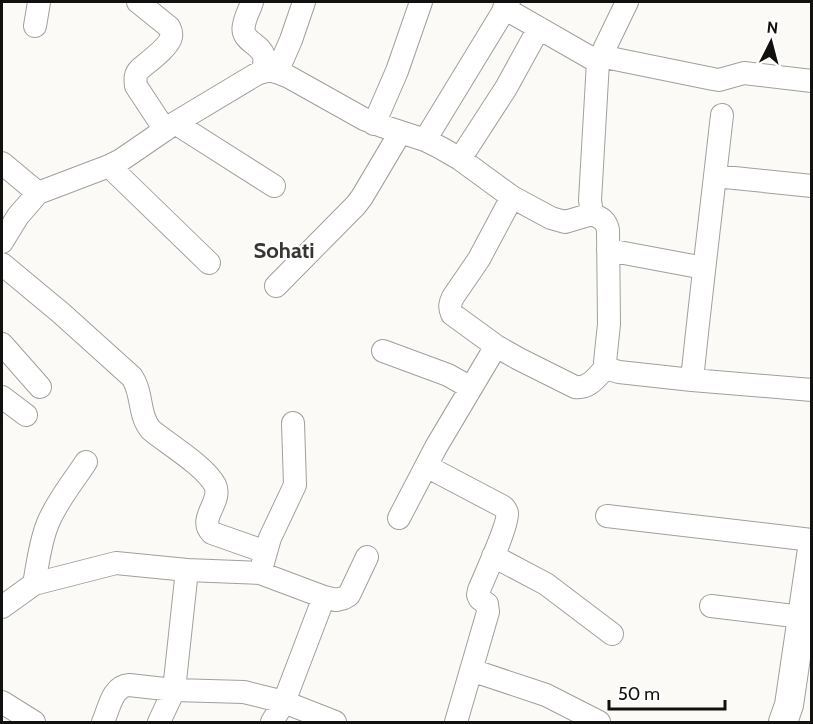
<svg xmlns="http://www.w3.org/2000/svg" width="813" height="724" font-family="Cabin,sans-serif">
<style>
.lines{fill:none;stroke-linecap:round;stroke-linejoin:round}
.minor-casing{stroke:#a19f9c;stroke-width:24}
.major-casing{stroke:#a19f9c;stroke-width:30}
.minor{stroke:#fff;stroke-width:22}
.major{stroke:#fff;stroke-width:28}
.labels{text-anchor:middle;stroke-width:4.5;stroke-linejoin:round;paint-order:stroke}
.quarter-label{font-size:22px;font-weight:bold;fill:#373633;stroke:#fff}
</style>
<rect width="100%" height="100%" fill="#fcfaf6"/>
<g class="lines">
<defs>
<path id="minor" d="M138 2 169 27C171 31 172 32 171 37 169 47 148 62 140 69 135 74 135 78 136 86L165 130
M252 2C250 9 245 17 244 25 240 41 260 43 264 56 265 61 264 66 263 71
M627 2 598 62 590 200 592 214C601 218 606 220 608 230L609 324 605 362C607 370 612 370 619 372L692 380 812 390
M504 8 598 62
M35 26 39 2
M600 56 713 79 719 80 744 73 812 81
M277 72 291 40 304 2
M175 123 274 186
M374 124 397 71 421 2
M425 140 509 2
M460 159 506 88 539 28
M2 163 38 193
M109 166 209 263
M715 176 812 186
M512 197 479 259 453 297C450 303 449 307 452 314L496 346 519 359 575 387C589 389 597 377 606 367
M2 242 18 216 38 193 109 166 121 160 175 123 255 75C269 68 275 71 289 77L364 119 382 126 425 140 441 148 460 159 512 197 551 218 565 222 592 214
M608 250 704 268
M2 264 61 313 132 377C143 393 138 415 151 430 168 444 205 466 215 485 223 502 197 518 212 533L266 552
M276 286 356 205 362 197 400 133
M2 344 40 387
M383 351 448 375 471 388
M692 380C701 292 712 204 722 115
M2 397 26 415
M426 466 502 506C505 508 506 509 507 513 509 523 484 578 479 590L478 595 480 599 487 604 488 612 456 722
M607 516 812 540
M399 518 436 447 496 346
M493 556 546 584 612 634
M262 566 270 538 295 485 293 423
M34 584C38 563 40 542 48 523 57 501 73 482 86 462
M711 606 802 617
M2 607 34 584 116 563 187 570 260 573 324 597 336 600 344 598 349 595 367 557
M471 670 546 695 599 722
M2 702 34 722
M103 722C109 709 112 686 129 685L174 690 244 692 284 702 335 722
M159 722 174 690 187 570
M272 722 284 702 324 597"/>
<path id="major" d="M783 722 789 705 812 549"/>
</defs>
<use href="#minor" class="minor-casing"/>
<use href="#major" class="major-casing"/>
<use href="#minor" class="minor"/>
<use href="#major" class="major"/>
</g>
<g class="labels">
<g class="quarter-label">
<text x="284" y="258">Sohati</text>
</g>
</g>
<rect width="813" height="724" fill="none" stroke="#111110" stroke-width="6"/>
<g transform="translate(771 42) rotate(6)" stroke="#ffffff" stroke-width="4.5" paint-order="stroke">
<path d="M0-4.5L10 22L0 15L-10 22Z" fill="#111110"/>
<text y="-9" font-size="16" font-weight="bold" text-anchor="middle" fill="#111110">N</text>
</g>
<path d="M609 700v9h116v-9" fill="none" stroke="#111110" stroke-width="3"/>
<text x="618" y="700" font-size="18" fill="#111110" stroke="#ffffff" stroke-width="4.5" paint-order="stroke">50 m</text>
</svg>
